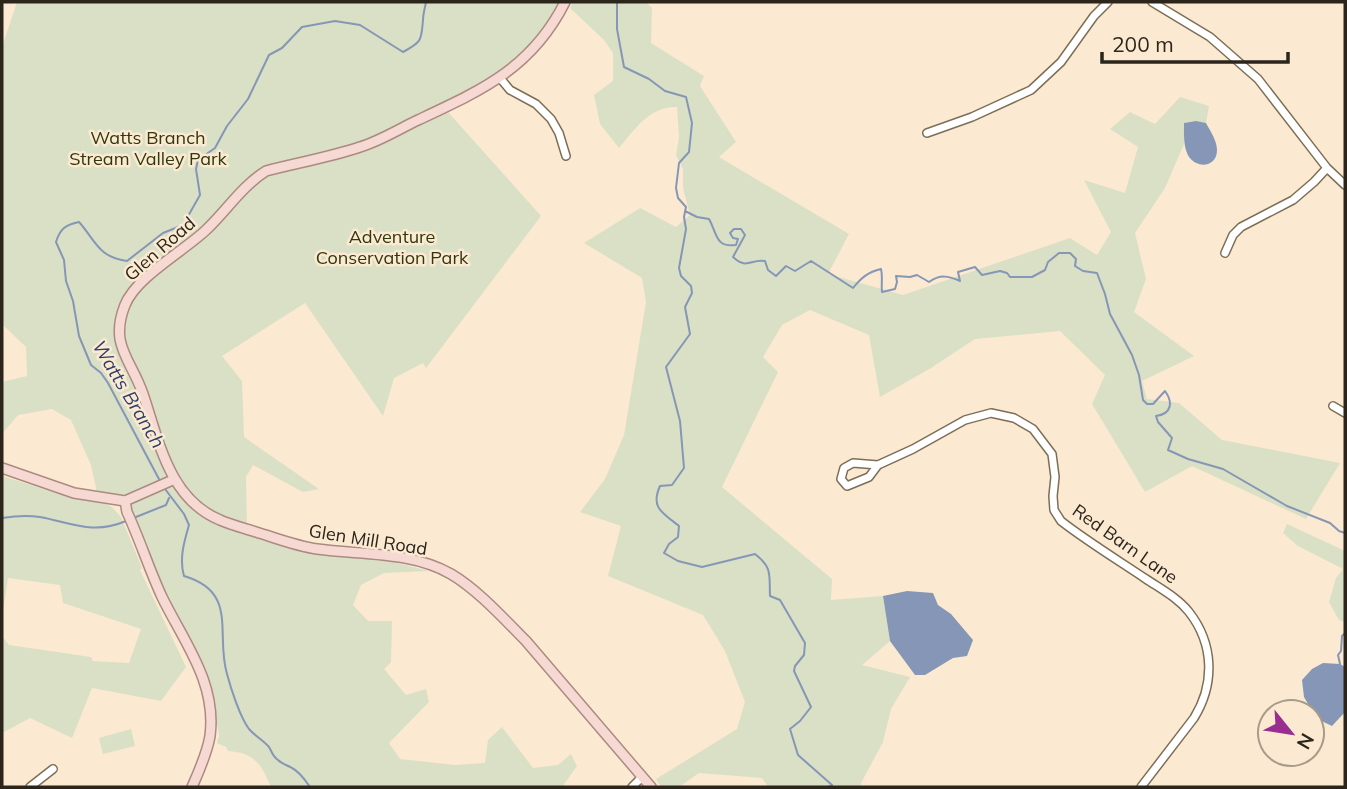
<svg xmlns="http://www.w3.org/2000/svg" width="1347" height="789" font-family="Mulish,sans-serif">
<style>
.green{fill:#d9e0c5}
.water{fill:#8696b6}
.lines{fill:none;stroke-linecap:round;stroke-linejoin:round}
.stream{stroke:#8696b6;stroke-width:2}
.minor-casing{stroke:#7c6e57;stroke-width:10}
.major-casing{stroke:#ac8a81;stroke-width:12}
.minor{stroke:#fff;stroke-width:7}
.major{stroke:#f7d9d4;stroke-width:9}
.labels{text-anchor:middle;stroke-width:5;stroke-linejoin:round;paint-order:stroke}
.park-label{font-size:18px;fill:#31380c;stroke:#fbead1}
.street-label{font-size:18px;fill:#2b251c;stroke:#fbead1}
.water-label{font-size:19px;font-style:italic;fill:#2b3f6c;stroke:#fbead1}
</style>
<rect width="100%" height="100%" fill="#fbead1"/>
<path class="green" d="M17 2H569L560 22 536 48 511 70 356 153 448 112 541 216 426 368 423 363 394 378 383 416 305 303 222 356 242 381 244 437 319 489 303 492 253 465 246 477 247 530 334 552 332 556 390 561 429 571 384 573 361 585 353 605 368 621H392L391 662 384 669 406 695 426 689 429 702 389 743 400 759 455 765 485 763 488 740 502 727 533 768 558 765 571 754 577 766 562 787H271C261 764 255 753 228 751L226 747 217 743 219 736 218 728 211 714 207 686 167 606 125 501 98 497 91 465 71 420 52 409 18 415 2 434V382L27 376 26 347 2 324V47Z
M573 2H646L652 8 651 43 704 76 700 86 736 142 719 157 849 234 828 274 903 295 1070 238 1097 255 1111 232 1084 180 1125 193 1138 147 1110 129 1130 112 1155 124 1180 97 1209 106 1206 123 1196 121 1184 123V144L1165 188 1135 233 1146 279 1134 312 1194 356 1142 381 1147 399 1179 403 1222 440 1340 463 1306 519 1192 466 1145 492 1092 404 1105 375 1060 331 975 339 931 368 880 397 869 335 810 310 782 325 763 357 778 372 722 487 832 579 831 600 883 596 890 641 862 665 910 677 891 709 883 742 861 783V787H768L762 778 699 773 679 787H661L656 779 737 729 745 702 725 651 703 615 608 576 621 526 580 512 605 479 624 435 646 302 642 278 584 243 640 208 676 227 690 215 683 188V169L676 155 679 137 677 107C650 106 635 129 619 148L600 124 594 95 613 81V53L604 40 570 8Z
M2 476 72 498 106 504 112 507 121 517 142 568 140 570 186 667 161 701 92 688 72 738 30 718 2 733V636L9 645 91 657 93 661 129 663 141 629 63 603 60 585 8 578 2 619Z
M1287 524 1345 551V622L1339 620 1329 602 1336 578 1343 569 1298 546 1283 533Z
M131 729 135 746 103 754 99 738Z"/>
<path class="water" d="M1196 121 1206 123C1211 132 1217 141 1217 150 1217 167 1198 169 1189 157 1183 147 1184 134 1184 123Z
M907 591 933 593 938 605 951 614 973 640 967 656 953 658 925 675H915L890 641 883 596Z
M1323 663 1340 664 1345 667V712L1332 726 1313 717 1311 709 1304 697 1302 680 1312 669Z"/>
<g class="lines">
<path class="stream" d="M617 2V29L624 67 649 79 665 91 686 97 692 123 689 152 679 163 676 188 678 198 686 207 684 217 686 229 679 268 681 276 691 286 692 293 685 307 690 334 666 367 680 421 684 468 672 485 660 486C650 508 663 513 679 526L678 537 669 544 664 553 678 561 702 567 755 554C773 568 769 575 770 596L780 600 805 643 804 655 795 666 794 671 811 707 800 721 790 729 798 755 832 785 828 787
M685 211 697 217 709 219C717 233 715 248 736 245L738 239 733 238 730 233 734 229H741L745 235 733 257C747 270 750 259 765 261L768 270 776 276 786 266 795 271 811 261 853 288C861 278 868 272 881 269 883 277 881 284 882 292L895 289 897 282 896 276 910 277 917 275 929 282C940 274 949 276 960 281L958 272 975 267 982 275 1000 271 1007 273 1010 277H1032L1045 270 1048 262 1059 253H1070L1076 259 1075 266 1083 271 1097 273 1105 294 1110 314 1132 355 1139 375 1143 400 1147 404H1153L1165 391C1173 402 1172 414 1156 416L1158 422 1172 438 1168 450 1188 459 1223 469 1287 506 1330 523 1339 531 1345 533
M160 481 108 383 101 373 91 365 79 336 73 301 66 281 64 260 56 242C60 229 65 225 79 222 96 241 98 257 127 261L163 233 183 225 200 195 196 169 198 160 215 148 227 126 248 99 269 55 282 48 302 27 335 21 360 25 403 52C423 41 421 40 423 20 423 14 425 8 426 2
M165 489 184 514 189 525C184 542 179 559 184 576 239 592 215 634 227 674 231 689 240 717 249 729 255 736 263 740 269 747 272 752 273 757 278 760 282 764 287 765 292 768 300 772 305 780 310 787
M136 517 166 505 169 498
M2 518C14 516 28 515 40 517 72 523 93 535 126 521
M1340 664 1338 655 1341 651 1342 636 1345 633"/>
<defs>
<path id="minor" d="M1152 2 1210 37 1258 79 1327 168 1345 185
M500 78 510 90 536 104 551 119 559 133 566 156
M927 133 972 117 1031 90 1061 62 1094 16 1108 2
M1225 253 1233 235 1241 227 1293 200 1314 182 1327 168
M1333 406 1345 413
M878 465 853 463 844 468 841 479 847 486 869 477 878 465 913 449 965 420 991 413 1014 418 1033 429 1052 454 1055 477 1053 496 1054 510 1061 521C1088 542 1118 560 1146 579 1161 589 1178 598 1189 612 1214 644 1215 684 1194 718L1141 787
M30 787 53 769
M632 787 642 777"/>
<path id="major" d="M565 2C532 68 482 90 418 120 399 129 380 141 360 147 330 157 297 163 266 171 242 186 227 210 206 230 184 251 136 277 125 305 109 345 131 359 143 394 159 441 169 499 220 520 231 525 244 528 256 532 276 538 296 546 317 549 361 555 411 551 451 574 478 590 504 619 526 641L651 787
M2 468 74 493 125 501
M125 501 127 512C140 540 149 569 162 597 184 642 217 683 210 736 207 754 199 771 192 787
M125 501 175 479"/>
</defs>
<use href="#minor" class="minor-casing"/>
<use href="#major" class="major-casing"/>
<use href="#minor" class="minor"/>
<use href="#major" class="major"/>
</g>
<g class="labels">
<g class="park-label">
<text x="148" y="144">Watts Branch<tspan x="148" dy="21">Stream Valley Park</tspan></text>
<text x="392" y="243">Adventure<tspan x="392" dy="21">Conservation Park</tspan></text>
</g>
<g class="street-label">
<text transform="translate(160 249) rotate(-41)" y="6">Glen Road</text>
<text transform="translate(368 540) rotate(9)" y="6">Glen Mill Road</text>
<text transform="translate(1125 544) rotate(35)" y="6">Red Barn Lane</text>
</g>
<g class="water-label">
<text transform="translate(129 394) rotate(59)" y="7">Watts Branch</text>
</g>
</g>
<rect width="1347" height="789" fill="none" stroke="#2b251c" stroke-width="7"/>
<g transform="translate(1291 733) rotate(120)"><circle r="33" fill="#fbead1" stroke="#a89b89" stroke-width="2"/>
<path d="M0-5L12 26L0 18L-12 26Z" fill="#982e90"/>
<text y="-10" font-size="19" font-weight="bold" text-anchor="middle" fill="#2b251c">N</text>
</g>
<path d="M1102 52v10h186v-10" fill="none" stroke="#2b251c" stroke-width="3.5"/>
<text x="1112" y="52" font-size="21" fill="#2b251c" stroke="#fbead1" stroke-width="5" paint-order="stroke">200 m</text>
</svg>
